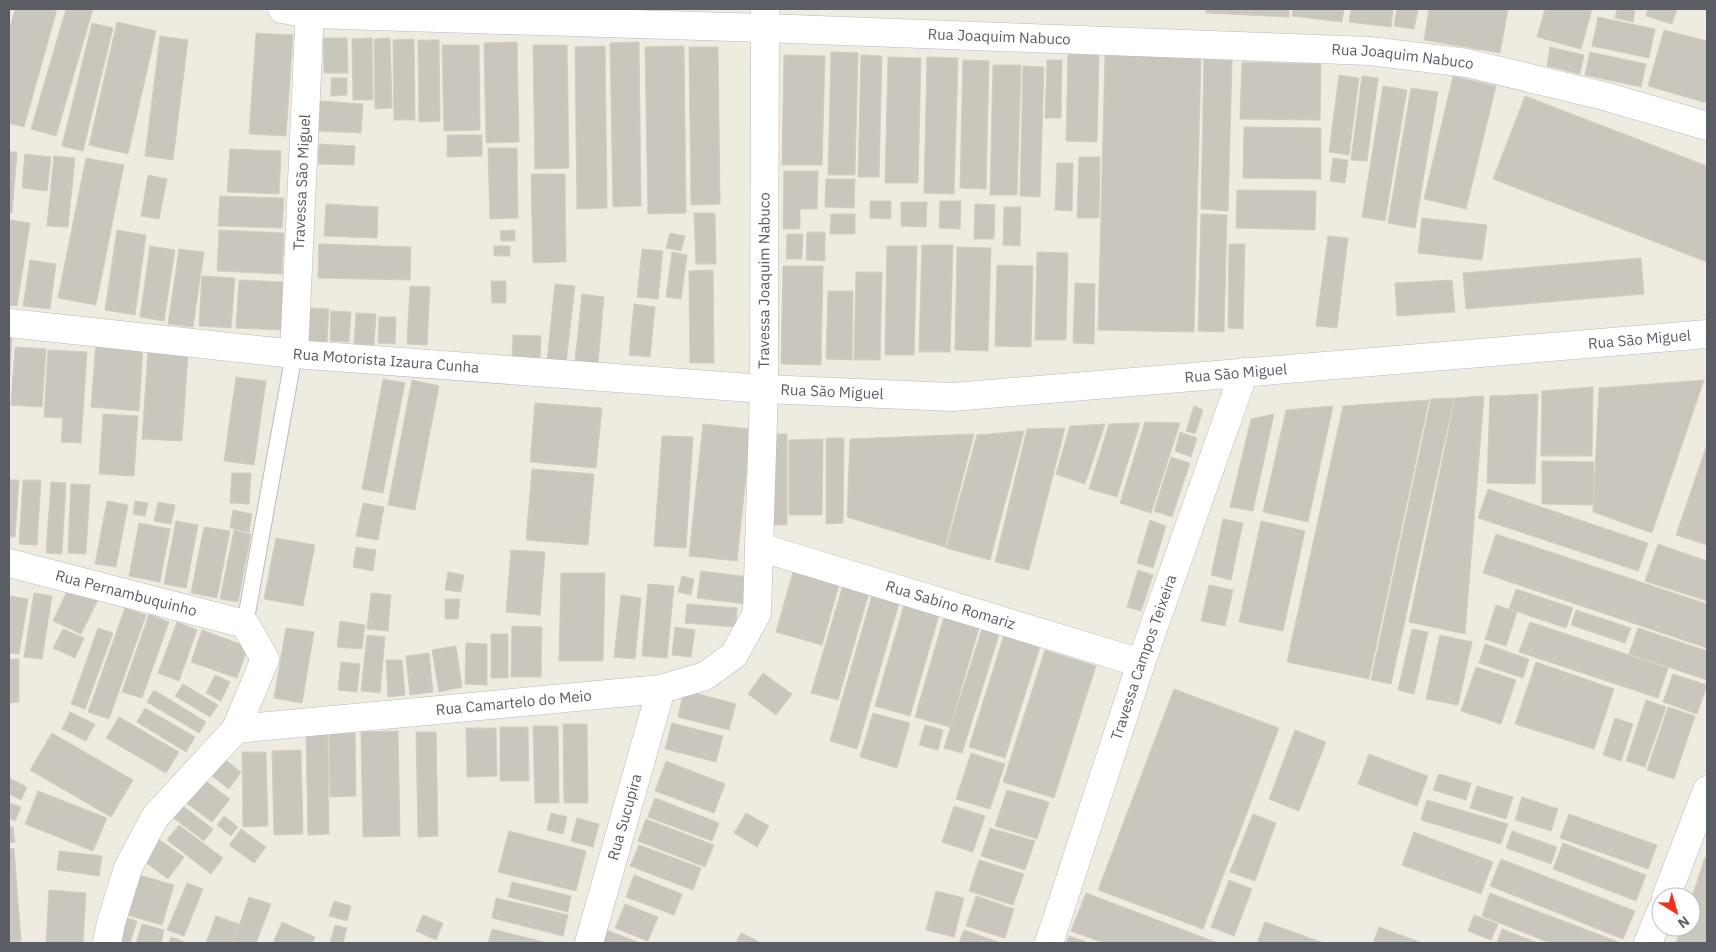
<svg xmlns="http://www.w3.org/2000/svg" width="1716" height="952" font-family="'IBM Plex Sans',sans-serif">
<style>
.building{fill:#c9c6be;stroke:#d4cdbf}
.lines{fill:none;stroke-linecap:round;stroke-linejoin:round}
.service-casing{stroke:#b7babf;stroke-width:18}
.minor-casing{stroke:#b7babf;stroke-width:29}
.service{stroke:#fff;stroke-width:16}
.minor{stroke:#fff;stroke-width:28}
.labels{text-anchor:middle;stroke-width:4.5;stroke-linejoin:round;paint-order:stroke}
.street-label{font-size:15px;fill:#5a5e64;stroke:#fff}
</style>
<rect width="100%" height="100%" fill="#eeebe1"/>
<path class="building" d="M15 9H57L24 127 9 123V32Z
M66 9H93L56 136 31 129Z
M1206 9H1289V17L1206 13Z
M1293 9H1344L1342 22 1292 16Z
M1351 9H1393L1391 27 1349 22Z
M1397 9H1418L1414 29 1394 26Z
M1429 9H1508L1500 53 1424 40Z
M1545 9H1592L1581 49 1537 37Z
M1617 9H1635L1633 22 1615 18Z
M1648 9H1677L1672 24 1646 16Z
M1598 17 1655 29 1649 58 1592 46Z
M117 22 156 31 128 154 89 145Z
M92 23 113 28 83 151 62 146Z
M1664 30 1707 41V103L1648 86Z
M256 33 293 35 286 136 249 134Z
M160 36 188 40 173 160 145 156Z
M323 38H347L348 73H324Z
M372 38 373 100H353L352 39Z
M390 38 392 108 375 109 374 39Z
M414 39 415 120H394L393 40Z
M418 40H439L440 121 419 122Z
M517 42 519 142 486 143 484 43Z
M639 42 641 206 613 207 610 43Z
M442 45H479L480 130 444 131Z
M533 45H567L569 168 535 169Z
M605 46 607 208 577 209 575 47Z
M684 46 686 213 648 214 645 47Z
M689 47H718L720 204 691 205Z
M1550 47 1584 55 1580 74 1547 66Z
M831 52 858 53 855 175H828Z
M1590 52 1646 64 1641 87 1585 75Z
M1068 54 1099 55 1097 142 1066 141Z
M784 55 825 56 822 165H782Z
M861 55 882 56 879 177H858Z
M1105 55 1201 57 1194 332 1098 330Z
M888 57 921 58 918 183H885Z
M927 57 958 58 954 194 924 193Z
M1204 59 1232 60 1228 211 1201 209Z
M963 60 989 61 986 189 960 188Z
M1047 60H1062L1061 118H1045Z
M1242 62 1321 64 1320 120 1240 119Z
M993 65H1021L1017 195H990Z
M1023 66 1044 67 1040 197 1020 196Z
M1339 75 1359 78 1349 155 1329 152Z
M1362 76 1378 78 1367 161 1351 160Z
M1453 76 1496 86 1466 209 1424 199Z
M331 78H347V95L331 96Z
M1383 86 1407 90 1385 221 1362 217Z
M1411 88 1438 92 1415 228 1388 223Z
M1525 96 1707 166V262L1493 179Z
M320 101 363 104 361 133 318 131Z
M1244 127 1321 128V179L1243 178Z
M447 135H482V156L447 157Z
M319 144 355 146 354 165 318 164Z
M488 148H517L518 218 490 219Z
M230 149 281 151 279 194 227 192Z
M9 152H17L12 213H9Z
M25 154 51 157 47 191 22 188Z
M54 156 75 158 68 227 47 226Z
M1079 157H1100L1099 218H1077Z
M86 158 124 165 96 305 58 298Z
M1333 158 1348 160 1345 183 1330 181Z
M1057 163H1073L1072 211 1055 210Z
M784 171H818L817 209H800V229H783Z
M531 174H565L566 262 533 263Z
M148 175 167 179 159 219 141 216Z
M826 179H855L854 208 825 207Z
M1237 190 1316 191 1315 230 1236 228Z
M220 196 284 198 282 228 218 226Z
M870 201H891V219L870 218Z
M940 201H961L960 229 939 228Z
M901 202H927L926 227 901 226Z
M326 204 378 207 377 238 324 236Z
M975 204 995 205 994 239H974Z
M1004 207H1021L1020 246 1003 245Z
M694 213H715L716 264H696Z
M831 214H855V234H830Z
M1201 214 1227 215 1224 332 1198 331Z
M1422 218 1487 225 1482 260 1418 253Z
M9 220 30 223 17 306 9 305Z
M117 230 146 235 135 315 105 310Z
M219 230 284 233 282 274 217 271Z
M515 230V241H501L500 231Z
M807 232H825V261L806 260Z
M670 233 685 236 681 251 666 248Z
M787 234H803L802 259H786Z
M1328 236 1348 238 1337 328 1316 326Z
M319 244 411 247 410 280 318 278Z
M1229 244H1245L1243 329 1228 328Z
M922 245H953L950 352H919Z
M150 246 175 250 164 321 140 317Z
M494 246H510V256H494Z
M887 246H917L914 355H885Z
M957 247 991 248 988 351 955 350Z
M179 249 204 252 193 327 168 324Z
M642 249 663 251 658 299 637 297Z
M672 252 687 255 681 299 666 297Z
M1037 252 1068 253 1066 340H1035Z
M1641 258 1644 294 1466 309 1463 273Z
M30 260 56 264 50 309 23 306Z
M997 265 1033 266 1031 347 995 346Z
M783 266H823L821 365 781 364Z
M713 270 714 363H690L689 271Z
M856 272H882L880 360H854Z
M202 276 235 278 231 328 199 326Z
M239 280 285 282 282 330 236 328Z
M1452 280 1455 312 1397 316 1395 283Z
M491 281H506V303H492Z
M1075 283 1095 284 1094 344 1073 343Z
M555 284 575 286 566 363 547 361Z
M410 286 430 287 427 345 407 344Z
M828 291H853L852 360 826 359Z
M582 294 604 297 598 363 575 361Z
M634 304 655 307 650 357 629 355Z
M310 308 329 309 327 342 308 341Z
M331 311 351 312 349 342 330 341Z
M356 313 376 314 374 345 354 344Z
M379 317H396L395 344 378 343Z
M513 335 541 336 540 361 512 359Z
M9 337 12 338 9 388Z
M96 342 143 345 139 411 91 407Z
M15 347 46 349 42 407 11 405Z
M48 350 87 352 81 443 61 442 63 418 44 417Z
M148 351 188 353 182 441 142 439Z
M236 377 266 381 254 465 224 461Z
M383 379 405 383 383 493 362 489Z
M412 380 439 386 415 510 388 505Z
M1704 380 1652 533 1593 512 1599 388Z
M1593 387 1592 456H1541L1542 391Z
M1538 394 1535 484 1487 483 1490 396Z
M1484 396 1465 634 1409 622 1455 398Z
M1454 398 1391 684 1371 680 1431 399Z
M1429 400 1369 679 1287 662 1343 406Z
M535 403 602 408 596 468 530 462Z
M1194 406 1203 410 1195 434 1186 431Z
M1333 406 1308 522 1263 512 1286 410Z
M103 414 138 416 134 476 99 474Z
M1274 414 1253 511 1230 507 1251 419Z
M1145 422 1180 423 1151 513 1120 503Z
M1140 423 1117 497 1089 489 1109 424Z
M703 424 751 429 737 561 689 556Z
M1105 424 1085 484 1056 474 1070 426Z
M1065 428 1029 570 995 562 1027 429Z
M1024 431 990 560 946 548 977 435Z
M1180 432 1197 438 1191 457 1175 451Z
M766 434H787V525H766Z
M974 434 945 547 847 517 850 439Z
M662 436 693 437 686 548 654 546Z
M826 438H844L843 523 826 524Z
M823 439 822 515H789V440Z
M1707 444V545L1676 535Z
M1171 457 1190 463 1172 517 1154 511Z
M1542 461 1594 462 1593 505 1542 504Z
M532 469 594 474 588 545 526 540Z
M232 473H251L249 504 230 503Z
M9 480H19L15 537H9Z
M23 480H41L37 545 19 544Z
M51 482 66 483 62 554 46 553Z
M71 484 90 485 86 554 68 553Z
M1488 489 1648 543 1638 571 1478 518Z
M107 501 128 505 116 567 95 564Z
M135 501 148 503 145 516 133 514Z
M158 502 175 505 171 524 154 521Z
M363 503 384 507 378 540 356 536Z
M233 510 252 514 249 532 230 528Z
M1223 519 1243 523 1231 580 1211 575Z
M1150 520 1166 526 1153 568 1137 563Z
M176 521 198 525 186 588 164 584Z
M1261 521 1305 531 1283 631 1239 622Z
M139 523 170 529 160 582 129 576Z
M204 527 230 531 217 598 191 593Z
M234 530 251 534 238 602 220 599Z
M1496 534 1707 604V648L1483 573Z
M276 538 315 545 303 606 264 599Z
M1658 544 1707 561V601L1645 581Z
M356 547 376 550 373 571 353 567Z
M511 550 545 552 540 615 506 612Z
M1138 570 1153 575 1141 611 1127 607Z
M701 571 749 577 745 604 697 598Z
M448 572 464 575 461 592 445 590Z
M793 572 839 585 822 645 776 632Z
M561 573H605L603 661H559Z
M682 576 694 579 691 595 678 592Z
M648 584 674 586 667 658 642 656Z
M843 585 869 593 838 700 811 693Z
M1209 585 1233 590 1225 626 1201 621Z
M69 587 98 600 81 634 53 621Z
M1516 589 1573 608 1566 628 1509 609Z
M34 593 52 596 42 659 24 657Z
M371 593 391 595 388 631 367 629Z
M621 595 641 598 635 659 614 657Z
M872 595 899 603 857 749 830 741Z
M9 596 28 599 19 654 9 653Z
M445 599H460L458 619H445Z
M687 604 737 608 736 627 685 623Z
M904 605 939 615 910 716 875 706Z
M1496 605 1517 612 1506 646 1485 639Z
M125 608 146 615 109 719 88 712Z
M1576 610 1631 628 1625 643 1571 625Z
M149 614 169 622 142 698 122 692Z
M944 617 979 628 950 727 915 717Z
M340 621 365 625 362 649 337 647Z
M177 622 197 630 179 681 158 673Z
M1530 622 1668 668 1658 698 1519 652Z
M512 626 542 627 541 677H511Z
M675 627 695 630 691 657 672 655Z
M98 628 113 633 85 709 71 704Z
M286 628 314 632 302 703 274 698Z
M1638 628 1707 651V680L1629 654Z
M63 629 84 638 75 658 53 648Z
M982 629 999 635 962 753 944 748Z
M1412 629 1428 632 1414 694 1398 690Z
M202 630 248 647 237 678 191 662Z
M491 634H508V678H491Z
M367 635 385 637 380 693 361 691Z
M1004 635 1040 647 1005 758 969 747Z
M1440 635 1472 642 1458 705 1426 699Z
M466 643 487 644V685L465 684Z
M1485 644 1529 659 1523 678 1479 663Z
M456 646 462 687 439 692 432 650Z
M1045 650 1096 666 1054 798 1003 782Z
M429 653 433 692 410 695 406 656Z
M9 659H19V702L9 703Z
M386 660H402L405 695 388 697Z
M341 662 360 664 357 692 338 690Z
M1536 662 1614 689 1594 749 1515 724Z
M1476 667 1516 680 1501 724 1461 711Z
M763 673 792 694 776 715 748 694Z
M1673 674 1707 685 1697 714 1663 702Z
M215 675 230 682 221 701 206 693Z
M183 684 218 705 210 717 175 696Z
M1174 689 1279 728 1203 929 1098 890Z
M154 690 206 722 199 733 147 702Z
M684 690 736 704 729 730 678 717Z
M1646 700 1666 707 1645 767 1626 761Z
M1668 707 1695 716 1674 779 1647 770Z
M145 708 195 737 186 752 137 722Z
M70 712 95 724 86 741 62 729Z
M873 713 910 723 897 768 860 757Z
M119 717 179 752 166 773 106 738Z
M1615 718 1633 724 1621 761 1603 755Z
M672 723 723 736 716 762 665 749Z
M563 724H587L588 803H564Z
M925 725 943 730 938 750 919 745Z
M533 726H558L559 803H535Z
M500 727H528L529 781H500Z
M466 728H496L497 776 467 777Z
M1295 730 1326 742 1299 811 1269 799Z
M398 731 400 836 363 837 361 732Z
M416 732H436L438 836 418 837Z
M52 733 133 780 111 817 30 770Z
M355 733 356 796 330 797 329 734Z
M306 734H328L329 834 308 835Z
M301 750 303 834 274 835 272 751Z
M242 752H266L268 826 243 827Z
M971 753 1005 764 990 809 956 799Z
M218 754 241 772 229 789 205 771Z
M1369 754 1428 776 1417 806 1358 784Z
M666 761 725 784 714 813 655 791Z
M1439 774 1471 783 1466 800 1433 790Z
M199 776 230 799 212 822 181 799Z
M9 778 27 787 21 800 9 794Z
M1477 786 1513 797 1506 819 1470 808Z
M1007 790 1049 802 1037 839 995 826Z
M38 791 107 818 93 851 25 824Z
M1522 797 1558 809 1551 831 1515 820Z
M655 798 719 823 712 841 648 817Z
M1427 800 1508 824 1501 844 1421 820Z
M9 803 21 807 15 821 9 818Z
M180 804 213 829 204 841 171 816Z
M954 806 985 816 973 852 942 842Z
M551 813 567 817 563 834 547 830Z
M746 813 769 826 757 847 734 833Z
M1253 814 1276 823 1255 881 1230 872Z
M1569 814 1657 845 1648 869 1560 838Z
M224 816 238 827 231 836 217 825Z
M577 818 599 824 593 847 571 841Z
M646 819 714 845 705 867 638 841Z
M179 825 223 858 211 874 167 840Z
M9 827H13L15 842 9 843Z
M990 828 1035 841 1025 870 981 856Z
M241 829 266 847 254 863 229 845Z
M509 831 586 851 576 891 498 872Z
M1512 831 1557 847 1551 864 1506 848Z
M1414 832 1493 862 1481 894 1402 865Z
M157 838 184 857 168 879 141 859Z
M1563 843 1646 875 1636 901 1553 869Z
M639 845 701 868 693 890 630 866Z
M14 848 21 941 9 942V849Z
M59 851 102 856 99 876 57 870Z
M1705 857 1707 858V943H1676L1682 927H1691V900Z
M1501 859 1635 911 1623 939 1490 886Z
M979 860 1024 874 1013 905 969 891Z
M136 874 174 885 162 925 124 914Z
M634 875 682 894 674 915 626 897Z
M1229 880 1252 889 1234 936 1211 927Z
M512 882 571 896 568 912 508 897Z
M187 883 203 889 184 936 167 930Z
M49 890 86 893 83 943H46Z
M936 891 964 898 954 937 926 930Z
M1086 893 1218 943H1104L1071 931Z
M1490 893 1621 943H1550L1482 916Z
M976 896 1014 909 1005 938 966 926Z
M249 897 271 904 256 943H233Z
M496 898 568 915 563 936 492 918Z
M334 901 351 906 347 921 329 916Z
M625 904 658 917 648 941 615 928Z
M423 915 443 923 436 940 416 931Z
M1474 915 1498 924 1491 940 1468 931Z
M119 916 137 921 130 943H111Z
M216 916 239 924 232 943H206Z
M282 922 315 937 312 943H273Z
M1265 922 1324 943H1257Z
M142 924 164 930 161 943H136Z
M335 925 347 928 343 943H330Z
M1379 927 1422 943H1373Z
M492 929 548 943H488Z
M604 929 640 943H598Z
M1502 929 1538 943H1497Z
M964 930 1001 943H959Z
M741 933 758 941 757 943H736Z
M1069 936 1089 943H1066Z
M171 937 183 941 182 943H169Z"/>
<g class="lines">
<defs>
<path id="service" d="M245 624 294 354"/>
<g id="minor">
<path id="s1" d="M282 9 310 14 765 28 1370 51 1467 63 1604 96 1707 126"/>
<path id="s2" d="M9 323 294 354 764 389 953 397 1707 334"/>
<path id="s3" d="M294 354 310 9"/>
<path id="s4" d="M759 547 1141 663"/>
<path id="s5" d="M9 563 245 624 265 659 236 729 155 817 128 868 111 923 107 943"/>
<path id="s6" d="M236 729 661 689 705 676 734 655 757 613 764 389 765 11"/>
<path d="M1666 897 1707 790"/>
<path id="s7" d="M589 943 661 689"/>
<path id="s8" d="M1049 943 1141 663 1244 372"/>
<path d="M1648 943 1661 911"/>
</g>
</defs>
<use href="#service" class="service-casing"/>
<use href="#minor" class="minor-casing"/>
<use href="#service" class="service"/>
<use href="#minor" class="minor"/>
</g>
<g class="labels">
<g class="street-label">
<text dy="5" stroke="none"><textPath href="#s1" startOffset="718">Rua Joaquim Nabuco</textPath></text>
<text dy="5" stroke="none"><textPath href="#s1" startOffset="1122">Rua Joaquim Nabuco</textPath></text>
<text dy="5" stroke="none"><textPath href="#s3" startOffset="172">Travessa São Miguel</textPath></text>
<text dy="5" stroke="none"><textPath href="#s6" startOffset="889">Travessa Joaquim Nabuco</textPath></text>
<text dy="5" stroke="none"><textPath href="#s2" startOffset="1636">Rua São Miguel</textPath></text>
<text dy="5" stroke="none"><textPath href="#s2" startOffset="379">Rua Motorista Izaura Cunha</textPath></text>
<text dy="5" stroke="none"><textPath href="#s2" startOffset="1231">Rua São Miguel</textPath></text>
<text dy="5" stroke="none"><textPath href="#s2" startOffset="826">Rua São Miguel</textPath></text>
<text dy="5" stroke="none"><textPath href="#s5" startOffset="121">Rua Pernambuquinho</textPath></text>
<text dy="5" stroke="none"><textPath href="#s4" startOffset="200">Rua Sabino Romariz</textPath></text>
<text dy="5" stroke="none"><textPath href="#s8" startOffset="301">Travessa Campos Teixeira</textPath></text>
<text dy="5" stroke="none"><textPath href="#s6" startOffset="279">Rua Camartelo do Meio</textPath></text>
<text dy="5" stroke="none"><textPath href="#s7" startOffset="131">Rua Sucupira</textPath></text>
</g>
</g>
<rect width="1716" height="952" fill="none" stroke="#5a5e64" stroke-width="20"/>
<g transform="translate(1676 912) rotate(143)"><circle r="24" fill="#ffffff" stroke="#bdbfc1"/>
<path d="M0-4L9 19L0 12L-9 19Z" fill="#fa2c1c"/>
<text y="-8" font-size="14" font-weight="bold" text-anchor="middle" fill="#5a5e64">N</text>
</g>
</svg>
